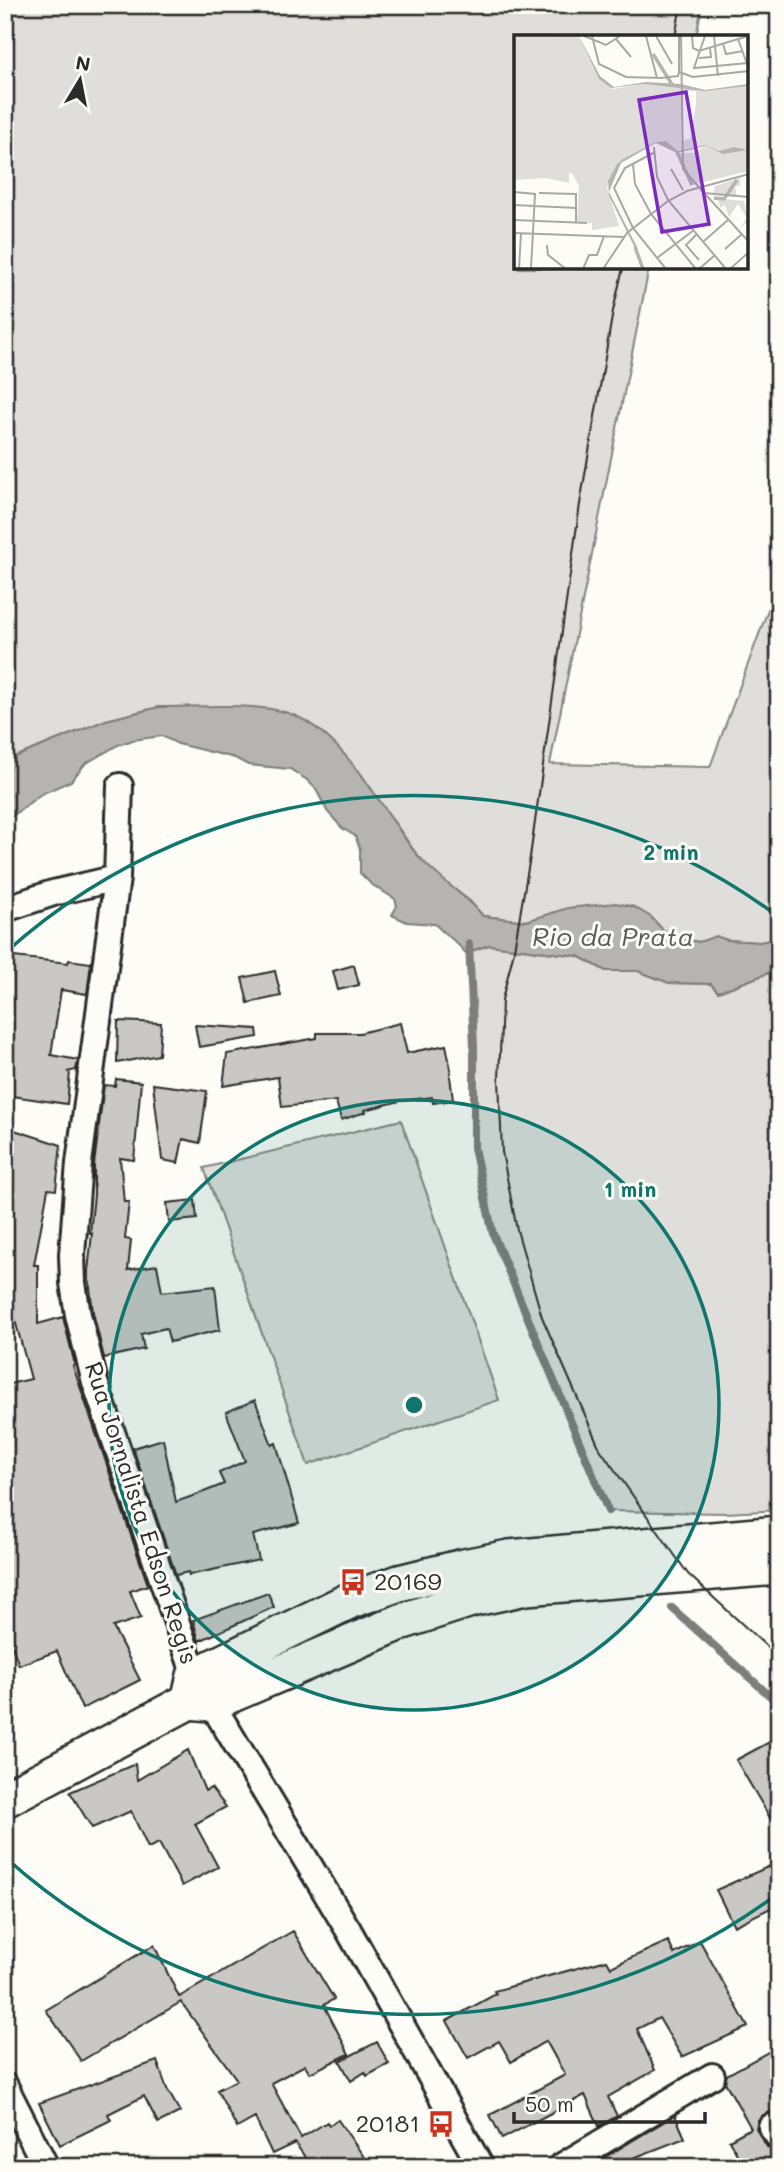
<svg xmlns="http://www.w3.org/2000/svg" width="784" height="2172" font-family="Mali,sans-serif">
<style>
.green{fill:#dfdeda;stroke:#858482;stroke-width:2}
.water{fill:#b5b4b1;stroke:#7e7d7b;stroke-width:2}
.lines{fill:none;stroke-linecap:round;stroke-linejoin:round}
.stream{stroke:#7e7d7b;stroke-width:8}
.building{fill:#c9c8c4;stroke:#2b2b2b;stroke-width:2}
.street-casing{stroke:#2b2b2b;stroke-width:30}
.secondary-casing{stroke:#2b2b2b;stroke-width:40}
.street{stroke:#fdfcf7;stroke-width:24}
.secondary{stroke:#fdfcf7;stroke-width:35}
.tram{stroke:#2b2b2b;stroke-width:2}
.ring{fill:none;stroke:#0f766e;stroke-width:3.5}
.labels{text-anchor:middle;stroke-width:6;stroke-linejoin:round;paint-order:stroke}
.street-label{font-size:24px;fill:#2b2b2b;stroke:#fdfcf7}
.poi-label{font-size:24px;fill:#2b2b2b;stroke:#fdfcf7;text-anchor:start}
.water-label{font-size:26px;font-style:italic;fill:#5b5b5a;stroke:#fdfcf7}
.inset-river{fill:none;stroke:#b5b4b1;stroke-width:3.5}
.inset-road{fill:none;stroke:#a9a8a5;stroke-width:2}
.view{fill:#7b2cbf;fill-opacity:0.15;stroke:#7b2cbf;stroke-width:3.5}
.inset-edge{fill:none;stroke:#2b2b2b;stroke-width:3.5}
.centre{fill:#0f766e;stroke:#fdfcf7;stroke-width:3.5}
.ring-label{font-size:21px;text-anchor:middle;font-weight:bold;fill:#0f766e;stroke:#fdfcf7;stroke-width:6;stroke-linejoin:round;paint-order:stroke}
</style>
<rect width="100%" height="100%" fill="#fdfcf7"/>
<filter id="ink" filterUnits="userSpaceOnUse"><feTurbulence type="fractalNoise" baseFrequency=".0143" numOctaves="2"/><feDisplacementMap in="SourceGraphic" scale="14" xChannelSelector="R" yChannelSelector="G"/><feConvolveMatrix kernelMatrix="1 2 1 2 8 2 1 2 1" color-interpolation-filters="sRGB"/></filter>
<g filter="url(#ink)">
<path class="green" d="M5 5H702L696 37H516V268H649L550 764 710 767 779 580V938L760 942 727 940 716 937 699 942 678 938 662 929 651 917 568 908 527 921 483 916 470 901 438 877 415 852 359 771 288 713 239 707H159L106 720 5 761Z
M489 945 578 956 606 971H638L669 983 711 984 718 992 779 969V1510L726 1513 608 1511 493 1234 474 1148V1047L469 952Z
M401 1120 499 1400 308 1465 204 1168Z"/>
<path class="water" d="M159 707C196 707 253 702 288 713 341 730 382 807 413 850 433 876 462 891 483 916L527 921 568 908 616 903 634 907 651 917 662 929 678 938 699 942 716 936 727 940 760 942 779 938V969L718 992 711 984 669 983 638 971H606L578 956 489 945 465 953C456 940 445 935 435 924L407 922 392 915 397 906 395 899 371 884 360 873V849L355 836 342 828 327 811 316 789 307 780 290 769 248 765 235 758 178 744 162 736 133 740 118 745 85 764 71 781 41 794 11 817 5 819V761L106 720Z"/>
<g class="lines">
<path class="stream" d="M469 944 474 1046V1148L493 1234 608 1511
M672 1608 779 1704"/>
</g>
<path class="building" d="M5 956 68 963 69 960 91 963 87 994 61 990 51 1055 78 1060 76 1070 67 1072H70L67 1104 5 1095Z
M354 965 359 985 338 990 333 971Z
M275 971 281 996 248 1003 242 978Z
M118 1021 161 1023 159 1055 117 1063Z
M400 1023 407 1053 446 1045 451 1070 450 1076 453 1100 433 1103 432 1097 400 1101 365 1110 366 1112 341 1120 336 1101 282 1107 278 1077 223 1086 227 1054 317 1038V1033H360Z
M195 1025 257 1029 258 1037 199 1047Z
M116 1079 141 1082 134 1160 120 1158 124 1202H129L125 1239 131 1240 128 1270 157 1265 162 1292 215 1286 220 1330 170 1342 166 1328 141 1334 144 1349 104 1358 93 1312 88 1272 92 1233H90L94 1195V1165L104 1085 115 1086Z
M153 1084 207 1091 200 1143 183 1139 178 1163 162 1160Z
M5 1127 61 1145 56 1190 48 1189 34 1265H38V1324L63 1317 75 1365 73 1366 148 1585 130 1591 141 1618 113 1627 140 1680 82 1709 57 1651 19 1665 5 1627V1385L31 1379 5 1283Z
M195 1200 197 1219 169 1222 167 1203Z
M255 1400 272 1445 276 1443 299 1523 253 1535 259 1560 189 1575 188 1572 176 1575 133 1448 163 1439 176 1502 204 1492 224 1484 219 1473 245 1461 226 1412Z
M268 1593 274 1607 199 1641 193 1620Z
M779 1737V1833L736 1760Z
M188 1750 205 1791 211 1788 226 1807 195 1824 218 1867 182 1886 159 1843 148 1848 131 1811 92 1828 70 1792 135 1764 137 1780Z
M779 1862V1904L734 1926 716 1890Z
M293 1931 334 1999 324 2005 349 2054 310 2073 305 2065 271 2083 301 2138 327 2122 329 2125 338 2120 371 2167H312L295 2143 272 2154 255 2118 237 2128 217 2090 237 2080 181 2002 81 2061 46 2010 154 1945 179 1997Z
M668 1941 674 1954 700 1941 748 2027 682 2057 659 2018 637 2029 655 2070 608 2097 617 2116 599 2126 585 2095 502 2139 490 2115 565 2075 546 2041 511 2062 499 2041 468 2058 447 2021 496 1994 494 1991 607 1960 611 1967Z
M377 2042 389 2064 367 2076 365 2072 351 2081 340 2061Z
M779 2046V2115L770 2112 763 2115 758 2120 756 2128 767 2147 779 2153V2167H744L729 2140 751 2128 725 2082 727 2075Z
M157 2061 167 2089 180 2112 158 2123 144 2096 108 2114 111 2120 60 2145 39 2103Z
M675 2115 685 2138 628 2160 632 2167H589Z"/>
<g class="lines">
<defs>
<path id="street" d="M120 786 117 878 79 1163 72 1255 73 1283 78 1315 95 1382 195 1676 349 1931 481 2167
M5 909 53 893 117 878
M5 2086 46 2167
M771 2127 779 2138
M560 2167 712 2076"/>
<path id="secondary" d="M189 1701 195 1676 351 1600 399 1583 464 1567 509 1558 779 1534
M5 1799 189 1701 211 1703 403 1621 471 1599 526 1587 779 1567"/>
</defs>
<use href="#street" class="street-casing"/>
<use href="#secondary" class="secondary-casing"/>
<use href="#street" class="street"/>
<use href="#secondary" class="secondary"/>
<path class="tram" d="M675 37 681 5
M623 268 613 311 580 504 530 857 513 955 502 1000 499 1080 502 1152 517 1230 542 1317 600 1449 688 1574 779 1658"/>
</g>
</g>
<circle cx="414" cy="1405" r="305" fill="#0f766e" fill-opacity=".12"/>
<g class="ring">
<circle cx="414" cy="1405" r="305"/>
<path d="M776 1895A609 609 0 0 1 6 1858M6 952A609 609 0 0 1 776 915"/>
</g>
<defs>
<symbol id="bus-bare" viewBox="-9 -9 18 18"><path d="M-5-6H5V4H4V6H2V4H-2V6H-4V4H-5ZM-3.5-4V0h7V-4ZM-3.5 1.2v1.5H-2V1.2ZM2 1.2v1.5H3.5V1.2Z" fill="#c8321e" stroke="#fdfcf7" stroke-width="2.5" paint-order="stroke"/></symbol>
</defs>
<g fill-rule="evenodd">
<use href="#bus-bare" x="334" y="1563" width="38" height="38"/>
<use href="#bus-bare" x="422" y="2105" width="38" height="38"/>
</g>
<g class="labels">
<g class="street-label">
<text transform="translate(141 1513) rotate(72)" y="8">Rua Jornalista Edson Regis</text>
</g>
<g class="poi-label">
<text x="374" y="1590">20169</text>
<text x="420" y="2132" text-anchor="end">20181</text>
</g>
<g class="water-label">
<text x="613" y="946">Rio da Prata</text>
</g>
</g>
<g transform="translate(514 35)">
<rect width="234" height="234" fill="#fdfcf7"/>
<path d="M0 1H65L85 44 99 54 130 49 186 55 234 51V114H224L234 115V136L178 150 163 118H179L192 111 209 119 224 113 205 116 191 110 164 116 152 106 142 107 107 126 96 142 93 153 105 191 78 195V188L63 187 65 151 58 138H55V148L32 143 0 145ZM167 56H182V70L176 104 167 106ZM226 143V151H221L223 162 199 160 201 151ZM198 163 230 166 234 186 225 194 233 183 224 169 215 182 211 170 206 173 205 166Z" fill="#dfdeda" fill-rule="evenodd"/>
<path d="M65 1 86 41 100 52 132 47 167 49 191 55 234 49V51L190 56 130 49 97 53 85 44ZM152 106 164 116 191 110 205 116 220 112 234 115 209 119 192 111 163 118 142 108 107 128 95 157 124 214 122 215 95 161 94 146 103 129 109 124 142 107Z" fill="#b5b4b1"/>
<path class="inset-river" d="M139 19 159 51M163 117 178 150M200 163 210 164 223 145M121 212 129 234"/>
<path class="inset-road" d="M70 1 92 10 106 1M78 1 85 29 112 42 147 43 164 41 165 37M132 1 143 43M142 1 158 29M165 1V37M167 1 169 134 190 158 235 162M178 1 179 13 185 16 234 1M191 1 180 33 234 28M200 1 204 41M102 4 117 22M224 4 233 29M209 9 212 19 229 16M185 23 197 22 196 13M165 37 179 42 235 36M140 112 143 142 154 165 212 234M141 117 111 133 100 153 119 193 152 234M119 129 121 149 137 179 182 234M157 134 169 155M0 157 21 159 17 234M25 158 62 159V188M192 160 235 207M0 170 62 173M0 185 73 188M0 198 110 202M183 199 172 210 185 225M190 206 215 184M33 210 34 220 52 234M211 214 228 199M143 223 180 195M5 234 7 198M69 234 75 220H83L90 201M89 234 113 198 154 166 173 156 235 139M185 234 201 220M216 234 235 217"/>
<path class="view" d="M172 57 195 189 148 197 125 65Z"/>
<rect width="234" height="234" class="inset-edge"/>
</g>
<circle cx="414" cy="1405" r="10" class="centre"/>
<g class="ring-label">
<text x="671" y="860">2 min</text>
<text x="630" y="1197">1 min</text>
</g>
<rect width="784" height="2172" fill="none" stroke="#fdfcf7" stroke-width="28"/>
<rect x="14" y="14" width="756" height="2144" fill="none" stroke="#2b2b2b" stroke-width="2.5" filter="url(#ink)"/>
<g transform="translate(80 80) rotate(10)" stroke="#fdfcf7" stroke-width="5" paint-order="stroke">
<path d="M0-5L12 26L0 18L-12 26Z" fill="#2b2b2b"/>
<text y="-10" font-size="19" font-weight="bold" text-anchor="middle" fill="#2b2b2b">N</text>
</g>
<path d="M514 2112v10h191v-10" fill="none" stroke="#2b2b2b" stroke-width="3.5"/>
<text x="525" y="2112" font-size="21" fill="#2b2b2b" stroke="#fdfcf7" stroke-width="5" paint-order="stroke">50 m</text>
</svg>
